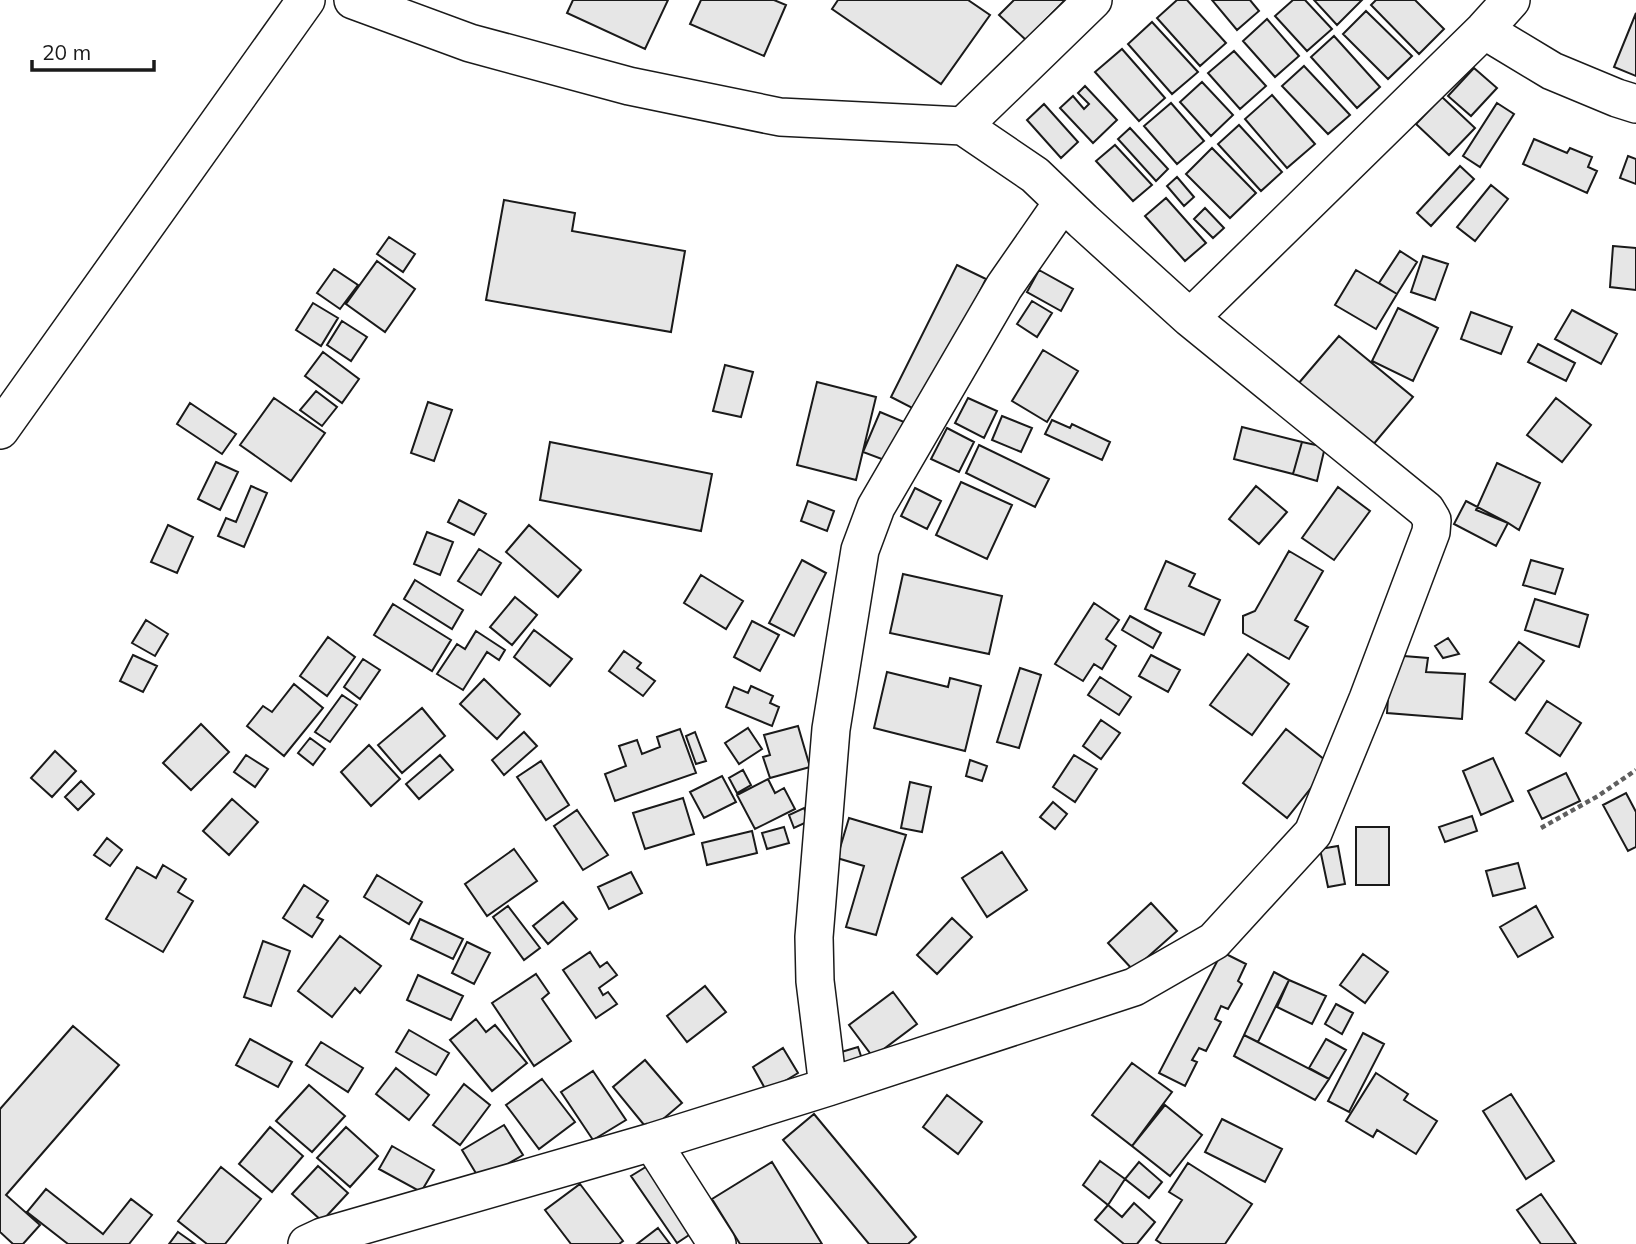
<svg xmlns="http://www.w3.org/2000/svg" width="1636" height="1244" font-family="Mulish,sans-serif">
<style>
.building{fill:#e6e6e6;stroke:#1a1a1a;stroke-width:2}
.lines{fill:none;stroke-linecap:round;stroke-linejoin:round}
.minor-casing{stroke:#1a1a1a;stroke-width:40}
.path{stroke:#5f5f5f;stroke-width:4.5;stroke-dasharray:5 3.5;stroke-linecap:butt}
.minor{stroke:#fff;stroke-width:37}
</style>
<rect width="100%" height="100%" fill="#fff"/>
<path class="building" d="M573 0H668L645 49 567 13Z
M701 0H774L786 5 764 56 690 24Z
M838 0H968L990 15 941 84 832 9Z
M1014 0H1065L1026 40 999 15Z
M1177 0H1187L1226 43 1200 66 1157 18Z
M1212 0H1250L1259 11 1237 30Z
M1293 0H1305L1332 29 1307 51 1275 16Z
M1314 0H1362L1337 25Z
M1376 0H1415L1444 29 1419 54 1371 5Z
M1366 11 1412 56 1388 79 1343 34Z
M1636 13V76L1614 67Z
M1267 19 1299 56 1275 77 1243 41Z
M1152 22 1198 72 1172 94 1128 44Z
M1334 36 1380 87 1357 108 1311 57Z
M1122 49 1165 98 1139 121 1095 72Z
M1234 51 1266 86 1240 109 1208 73Z
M1304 66 1350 115 1328 134 1282 86Z
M1474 68 1497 88 1471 116 1448 96Z
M1202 82 1233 115 1211 136 1180 102Z
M1085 86 1117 120 1093 143 1060 108 1073 96 1084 109 1089 104 1078 93Z
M1272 95 1315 144 1287 168 1245 119Z
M1442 97 1475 128 1449 155 1416 124Z
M1171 103 1204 141 1177 164 1144 126Z
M1497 103 1514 114 1480 167 1463 156Z
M1044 104 1078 142 1061 158 1027 120Z
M1239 125 1282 172 1261 191 1218 144Z
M1130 128 1168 169 1156 181 1118 139Z
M1534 139 1567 153 1570 148 1592 157 1588 167 1597 171 1587 193 1523 164Z
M1115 145 1152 185 1133 201 1096 161Z
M1212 148 1256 193 1230 218 1186 174Z
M1628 156 1636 159V184L1620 178Z
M1460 166 1474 179 1431 226 1417 213Z
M1177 177 1194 197 1184 206 1167 186Z
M1491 185 1508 199 1475 241 1457 227Z
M1166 198 1206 243 1185 261 1145 216Z
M504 200 575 213 572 231 685 251 671 332 486 300Z
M1205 208 1224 228 1213 238 1194 219Z
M389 237 415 254 403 272 377 254Z
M1613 246 1636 248V290L1610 287Z
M1400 251 1417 262 1397 294 1379 283Z
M1423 256 1448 264 1435 300 1411 292Z
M377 261 415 289 385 332 346 304Z
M957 265 986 279 920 412 891 397Z
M334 269 358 285 340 309 317 293Z
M1039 270 1073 289 1061 311 1027 292Z
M1356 270 1397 294 1376 329 1335 305Z
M1032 301 1052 313 1037 337 1017 324Z
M313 303 338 318 321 346 296 330Z
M1398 308 1438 328 1413 381 1372 361Z
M1572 310 1617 334 1601 364 1555 339Z
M1471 312 1512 327 1501 354 1461 339Z
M342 321 367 337 351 361 327 345Z
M1339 336 1413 397 1372 446 1298 384Z
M1538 344 1575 363 1566 381 1528 362Z
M1043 350 1078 371 1047 422 1012 401Z
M323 352 359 379 342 403 305 376Z
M725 365 753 372 741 417 713 411Z
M817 382 876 397 856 480 797 465Z
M316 391 337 407 322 426 300 410Z
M274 398 325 433 291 481 240 445Z
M968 398 997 411 984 438 955 423Z
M1556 398 1591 425 1562 462 1527 435Z
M428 402 452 410 434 461 411 453Z
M190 403 236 434 222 454 177 424Z
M880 412 904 422 887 461 863 452Z
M1002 416 1032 428 1021 452 992 440Z
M1052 420 1070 428 1072 424 1110 442 1102 460 1045 434Z
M1242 427 1302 442 1293 474 1234 459Z
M947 428 974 442 959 472 931 459Z
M550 442 712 474 701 531 540 500Z
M1302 442 1325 447 1317 481 1293 474Z
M979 445 1049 479 1035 507 966 473Z
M216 462 238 472 220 510 198 499Z
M1497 463 1540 483 1519 530 1508 523 1476 510Z
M961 482 1012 505 987 559 936 535Z
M251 486 267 493 244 547 218 536 226 518 236 522Z
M1256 486 1287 512 1259 544 1229 519Z
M1338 487 1370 511 1334 560 1302 538Z
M915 488 941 501 927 529 901 516Z
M459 500 486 514 474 535 448 522Z
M808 501 834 511 827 531 801 521Z
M1466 501 1508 523 1496 546 1454 524Z
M168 525 193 537 177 573 151 562Z
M529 525 581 570 558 597 506 552Z
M427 532 453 542 440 575 414 564Z
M479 549 501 563 481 595 458 581Z
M1289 551 1323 571 1295 620 1308 627 1289 659 1243 633V616L1255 611Z
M802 560 826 573 794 636 769 623Z
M1531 560 1563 569 1555 594 1523 585Z
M1166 561 1195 574 1189 586 1220 600 1204 635 1145 609Z
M903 574 1002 596 989 654 890 633Z
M701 575 743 601 726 629 684 603Z
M415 580 463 610 452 629 404 599Z
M515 597 537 615 512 645 490 627Z
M1535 599 1588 615 1579 647 1525 630Z
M1094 603 1119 620 1106 639 1116 646 1102 669 1094 664 1083 681 1055 664Z
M393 604 451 640 432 671 374 635Z
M1130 616 1161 633 1153 648 1122 630Z
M146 620 168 634 155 656 132 643Z
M752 621 779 635 760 671 734 657Z
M534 630 572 659 550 686 514 657Z
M476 631 505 650 499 660 487 652 463 690 437 674 457 644 465 649Z
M328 637 355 657 327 696 300 676Z
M1448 638 1459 654 1443 658 1435 646Z
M1519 642 1544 661 1515 700 1490 682Z
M624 651 641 663 637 668 655 681 643 696 609 671Z
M1248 654 1289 684 1252 735 1210 705Z
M133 655 157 666 143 692 120 681Z
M1151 655 1180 670 1168 692 1139 676Z
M1391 655 1428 658 1426 672 1465 674 1462 719 1387 713Z
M363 659 380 670 360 699 344 687Z
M1020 668 1041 675 1019 748 997 742Z
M887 672 948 687 950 678 981 686 965 751 874 728Z
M1100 677 1131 697 1119 715 1088 695Z
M484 679 520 714 497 739 460 704Z
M294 684 323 708 284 756 247 726 263 706 272 712Z
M751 686 773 696 770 703 779 707 772 726 726 707 734 687 748 693Z
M342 695 357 705 330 742 315 732Z
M1547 701 1581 723 1560 756 1526 733Z
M422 708 445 736 402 773 378 745Z
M1101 720 1120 733 1101 759 1083 746Z
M201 724 229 752 191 790 163 763Z
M798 726 810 767 770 778 763 757 770 755 764 735Z
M748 728 762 749 739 764 725 743Z
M680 729 696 773 615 801 605 774 626 766 619 746 637 740 642 754 660 747 657 737Z
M1286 729 1330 764 1287 818 1243 783Z
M524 732 537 746 504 775 492 760Z
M695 732 706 761 696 764 686 736Z
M310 738 325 749 313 765 298 753Z
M369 745 400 779 371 806 341 772Z
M55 751 76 771 52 797 31 778Z
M246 755 268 769 255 787 234 772Z
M440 755 453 770 419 799 406 784Z
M1074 755 1097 769 1075 802 1053 787Z
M1493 758 1513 801 1481 815 1463 771Z
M970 760 987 766 982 781 966 776Z
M541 761 569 805 546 820 517 777Z
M743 770 751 785 737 793 729 778Z
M1566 773 1580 801 1542 819 1528 791Z
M722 776 736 802 704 818 690 792Z
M768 779 775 793 784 788 795 809 755 829 737 795Z
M81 781 94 794 78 810 65 797Z
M910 782 931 787 922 832 901 828Z
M1626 793 1636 812V847L1628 851 1603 805Z
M683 798 694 834 645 849 633 813Z
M232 799 258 822 229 855 203 831Z
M1053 802 1067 814 1055 829 1040 817Z
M804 808 809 821 794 828 789 815Z
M577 810 608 855 583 870 554 826Z
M1472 816 1477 831 1445 842 1439 827Z
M849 818 906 835 876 935 846 927 864 866 837 858Z
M784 827 789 843 767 849 762 833Z
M1356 827H1389V885H1356Z
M752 831 757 853 707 865 702 843Z
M107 838 122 850 110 866 94 855Z
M1338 846 1345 884 1328 887 1320 849Z
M514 849 537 881 487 916 465 884Z
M1002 852 1027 890 987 917 962 878Z
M1518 863 1525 888 1493 896 1486 871Z
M163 865 186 879 178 892 193 901 163 952 106 919 137 867 156 878Z
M631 872 642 893 609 909 598 887Z
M377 875 422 902 409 924 364 897Z
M304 885 328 901 317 917 323 920 312 937 283 918Z
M563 902 577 919 548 944 533 926Z
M1151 903 1177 931 1133 970 1108 943Z
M508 906 540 948 524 960 493 917Z
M1536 906 1553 937 1518 957 1500 927Z
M952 918 972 937 937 974 917 955Z
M420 919 463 939 453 959 411 939Z
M340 936 381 966 360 993 355 988 332 1017 298 991Z
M263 941 290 951 271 1006 244 997Z
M467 942 490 953 474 984 452 973Z
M590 952 600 967 607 962 617 975 599 988 603 995 608 992 617 1004 596 1018 563 970Z
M1222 952 1246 964 1238 981 1242 984 1228 1009 1221 1006 1215 1019 1221 1022 1206 1051 1199 1048 1192 1060 1197 1062 1185 1086 1159 1073Z
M1363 954 1388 972 1365 1003 1340 985Z
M1274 972 1289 980 1258 1042 1244 1035Z
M536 974 549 993 542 999 571 1041 534 1066 492 1003Z
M418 975 463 996 451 1020 407 1000Z
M1289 980 1326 996 1312 1024 1277 1007Z
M705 986 726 1012 687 1042 667 1016Z
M893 992 917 1024 873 1057 849 1025Z
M1336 1004 1353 1013 1342 1034 1325 1024Z
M476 1019 486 1032 495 1025 527 1063 492 1091 450 1040Z
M73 1026 119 1065 6 1195 40 1225 23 1244H13L0 1232V1109Z
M409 1030 449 1053 436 1075 396 1052Z
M1363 1033 1384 1044 1349 1112 1328 1101Z
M1244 1035 1329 1079 1315 1100 1234 1056Z
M250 1039 292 1062 278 1087 236 1065Z
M1326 1039 1346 1050 1329 1079 1309 1068Z
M321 1042 363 1068 348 1092 306 1065Z
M858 1047 865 1068 845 1074 838 1053Z
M783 1048 798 1073 767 1092 753 1067Z
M645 1060 682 1103 649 1131 613 1087Z
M1132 1063 1172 1092 1132 1146 1092 1115Z
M396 1068 429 1095 409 1120 376 1094Z
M593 1071 626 1120 593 1140 561 1092Z
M1376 1073 1408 1094 1404 1100 1437 1121 1416 1154 1377 1130 1373 1137 1346 1121Z
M542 1079 575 1122 539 1149 506 1105Z
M464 1084 490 1105 460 1145 433 1125Z
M309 1085 345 1116 312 1152 276 1121Z
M1511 1094 1554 1161 1526 1179 1483 1111Z
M947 1095 982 1122 958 1154 923 1127Z
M1165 1105 1202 1135 1170 1176 1132 1146Z
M814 1114 916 1237 908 1244H869L783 1140Z
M1222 1119 1282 1149 1265 1182 1205 1152Z
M504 1125 523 1155 480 1180 462 1150Z
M270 1127 303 1156 272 1192 239 1164Z
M346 1127 378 1156 350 1187 317 1158Z
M392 1146 434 1170 421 1192 379 1169Z
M1100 1161 1125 1179 1108 1205 1083 1185Z
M772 1162 822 1244H740L712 1199Z
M1139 1162 1162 1182 1149 1198 1125 1179Z
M1188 1163 1252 1204 1225 1244H1162L1156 1240 1182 1200 1169 1192Z
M649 1165 695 1231 677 1243 631 1176Z
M318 1166 348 1193 322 1221 292 1194Z
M221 1167 261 1199 225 1244H207L178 1221Z
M580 1184 623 1241 619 1244H571L545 1210Z
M46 1189 103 1234 131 1199 152 1215 129 1244H68L27 1212Z
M1541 1194 1576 1244H1541L1517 1210Z
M1134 1203 1155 1222 1137 1244H1124L1095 1220 1108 1205 1122 1217Z
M658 1228 670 1244H637Z
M178 1232 195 1244H169Z"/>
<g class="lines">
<defs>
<path id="minor" d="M353 0 470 43 629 86 780 117 963 126 1035 175 1083 221 1190 318
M1484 30 1552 71 1617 98 1636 104
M963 126 1093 0
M0 430 306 0
M828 1087 815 981 814 937 831 729 860 550 876 507 1004 287 1063 202
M652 1142 717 1244
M307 1244 322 1237 652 1142 828 1087 1134 987 1214 941 1313 833 1368 699 1431 532 1432 520 1426 510 1190 318 1484 30 1511 0"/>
</defs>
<use href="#minor" class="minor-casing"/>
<path class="path" d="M1541 828 1598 796 1636 770"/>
<use href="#minor" class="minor"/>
</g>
<path d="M32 60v10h122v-10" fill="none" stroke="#1a1a1a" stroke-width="3.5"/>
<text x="42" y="60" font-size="21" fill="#1a1a1a" stroke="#ffffff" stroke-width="5" paint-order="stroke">20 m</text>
</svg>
